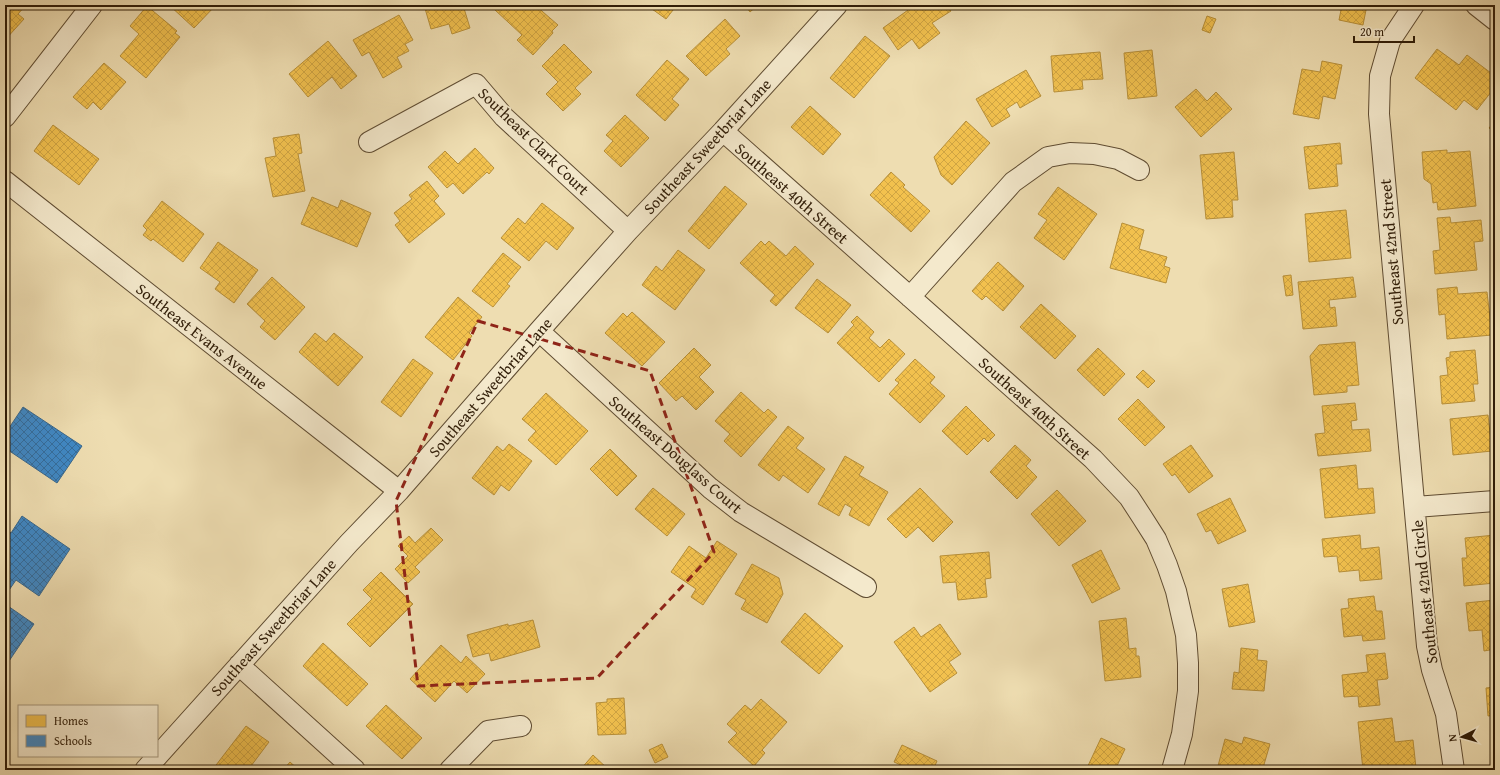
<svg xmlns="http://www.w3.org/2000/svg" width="1500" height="775" font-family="'Gentium Book Plus',serif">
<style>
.homes{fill:url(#homes-cross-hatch);stroke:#b89039}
.schools{fill:url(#schools-cross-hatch);stroke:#3a688c}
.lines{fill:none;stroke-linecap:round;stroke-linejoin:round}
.minor-casing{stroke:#5f4c32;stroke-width:22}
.minor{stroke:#f4e9cc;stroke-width:20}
.marked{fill:none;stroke:#8f2418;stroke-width:3;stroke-dasharray:8 5;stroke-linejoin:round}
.labels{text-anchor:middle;stroke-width:4;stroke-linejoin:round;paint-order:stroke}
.street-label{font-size:16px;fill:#2f1c07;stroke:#f4e9cc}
</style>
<defs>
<pattern id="homes-cross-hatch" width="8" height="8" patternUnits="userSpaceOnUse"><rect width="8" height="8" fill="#f2c14e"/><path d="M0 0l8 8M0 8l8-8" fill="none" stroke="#d0a543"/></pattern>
<pattern id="schools-cross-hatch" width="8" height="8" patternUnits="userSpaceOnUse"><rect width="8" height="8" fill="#3f88c5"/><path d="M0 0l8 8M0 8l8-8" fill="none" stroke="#356e9e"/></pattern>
</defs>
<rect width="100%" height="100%" fill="#eeddb1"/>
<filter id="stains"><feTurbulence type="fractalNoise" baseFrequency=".005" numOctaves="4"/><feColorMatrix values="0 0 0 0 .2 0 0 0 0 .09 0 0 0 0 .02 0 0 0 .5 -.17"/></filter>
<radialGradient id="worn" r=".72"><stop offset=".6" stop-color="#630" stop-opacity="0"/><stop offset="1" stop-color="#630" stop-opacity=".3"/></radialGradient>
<path class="homes" d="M5 5H26L18 14 24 19 5 40Z
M169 5H216L194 28Z
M424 5H463L470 28 452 34 449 24 431 29Z
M500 5H535L558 25 552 31 553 33 533 55 517 40 522 35 495 10Z
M655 5H677L666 19 652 9Z
M745 5H758L750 12Z
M915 5H947L951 11 932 23 940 33 919 49 912 39 898 50 883 28Z
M1256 5H1267V8L1257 9Z
M1319 5H1367L1363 25 1339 20 1341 10Z
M147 6 177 31 175 33 180 37 146 78 120 56 139 34 130 26Z
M399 15 413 40 405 44 409 51 397 57 402 67 383 78 369 52 362 56 353 40Z
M1207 16 1216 19 1210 33 1202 30Z
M725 19 740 36 726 49 730 54 706 76 686 56Z
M865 36 890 56 854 98 830 78Z
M328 41 357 76 341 89 332 77 308 97 289 74Z
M564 44 592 72 575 88 581 94 563 111 546 94 558 82 542 66Z
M1437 49 1459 65 1467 55 1495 76 1493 82 1495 83V87L1477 110 1464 100 1456 110 1415 78Z
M1152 50 1157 96 1128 99 1124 53Z
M1100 52 1103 79 1082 80 1083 89 1054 92 1051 56Z
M667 60 689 79 672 99 679 105 665 121 636 95Z
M1322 61 1342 65 1335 99 1323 96 1319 119 1293 114 1302 69 1320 72Z
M104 63 126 82 101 110 93 102 87 109 73 97Z
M1026 70 1041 96 1020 108 1017 102 1006 109 1010 116 992 127 976 99Z
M1196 89 1207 101 1216 92 1232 109 1201 137 1175 107Z
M810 106 841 134 823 155 791 127Z
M625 115 649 138 621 167 604 151 613 141 606 135Z
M966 121 990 143 952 185 941 175 934 157Z
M1495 121V132L1489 128Z
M53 125 99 159 79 185 34 151Z
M299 134 302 153 298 154 305 191 273 197 265 158 276 156 273 138Z
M1340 143 1342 164H1336L1338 186 1309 189 1304 147Z
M475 148 494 168 489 174 487 172 463 194 453 183 447 188 428 167 445 151 458 164Z
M1447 150V153L1470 151 1476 206 1438 210 1437 202 1433 203 1431 184 1424 179 1422 152Z
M1234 152 1238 200H1232L1233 217 1206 219 1200 155Z
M891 172 905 185 903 187 930 211 911 232 870 195Z
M427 181 439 196 434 201 445 214 409 243 395 225 400 221 394 213 412 199 409 195Z
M725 186 747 204 709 249 688 231Z
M1058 187 1097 214 1064 260 1034 238 1047 220 1038 214Z
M312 197 338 208 341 200 371 213 357 247 301 224Z
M162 201 204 234 183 262 153 239 151 241 143 235 147 230 143 226Z
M542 203 574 228 557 250 546 241 529 261 501 238 518 218 525 224Z
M1346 210 1351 258 1309 262 1305 214Z
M1450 217 1451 223 1481 220 1483 241 1474 242 1477 270 1435 274 1433 251 1440 250 1437 218Z
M1122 223 1144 230 1139 249 1167 257 1164 266 1170 268 1166 283 1110 268Z
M761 241 765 245 769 241 786 256 795 246 814 264 776 306 770 301 775 295 740 263Z
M218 242 258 270 234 303 215 289 220 282 200 268Z
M678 250 705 270 675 310 642 285 656 266 662 271Z
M503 253 521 267 507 284 510 286 493 307 472 291Z
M998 262 1024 286 1003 311 986 296 982 300 972 291Z
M1291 275 1293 295 1286 296 1283 276Z
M272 277 305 307 275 340 260 327 265 321 247 304Z
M1353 277 1356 297 1329 300 1330 308 1335 307 1337 326 1303 329 1298 282Z
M817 279 851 305 828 333 795 308Z
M1457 287 1458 294 1487 292 1492 335 1447 339 1445 314 1439 315 1437 289Z
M458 297 482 317 469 333 472 336 453 360 425 337Z
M1041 304 1076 336 1055 359 1020 327Z
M632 312 665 342 642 366 605 333 623 313 627 317Z
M857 316 874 332 869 338 880 348 889 339 905 354 879 382 837 343 854 325 851 322Z
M315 333 326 342 334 333 363 357 338 386 299 352Z
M1355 342 1359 385 1347 386V392L1314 395 1310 356 1319 345Z
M694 348 711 365 699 377 714 392 696 410 682 396 676 401 659 383Z
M1098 348 1125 374 1104 396 1077 370Z
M1475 350 1478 384H1473L1475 401 1442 404 1440 376 1448 375 1446 358 1450 357V352Z
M413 359 433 373 401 417 381 402Z
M915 359 935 377 930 383 945 396 920 423 889 394 899 383 895 380Z
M1143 370 1155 381 1148 388 1136 377Z
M741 392 764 413 768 409 777 417 741 457 724 441 730 434 715 421Z
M546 393 588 431 556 465 528 440 536 431 522 419Z
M1138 399 1165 427 1145 446 1118 419Z
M1355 403 1357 420 1351 421 1352 430 1369 429 1371 451 1318 456 1315 434 1325 433 1322 406Z
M966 406 995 435 988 442 984 438 967 455 942 431Z
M1488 415 1492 451 1453 455 1450 419Z
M788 426 804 438 796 448 825 469 808 493 783 475 779 481 758 465Z
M509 444 532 461 509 491 501 485 494 495 472 478 497 446 503 451Z
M1015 445 1031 460 1026 466 1037 477 1017 499 990 472Z
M1191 445 1213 476 1189 493 1175 474 1172 476 1163 464Z
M610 449 637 476 617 496 590 469Z
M845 456 864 467 859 475 888 492 869 526 849 515 852 508 845 504 839 516 818 504Z
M1356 465 1358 489 1373 488 1375 513 1325 518 1320 469Z
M653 488 685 514 667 536 635 509Z
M920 488 953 522 933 542 918 527 906 538 887 519Z
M1057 490 1086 521 1059 546 1031 514Z
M1230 498 1246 531 1218 544 1211 530 1206 532 1197 514Z
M431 528 443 540 415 567 420 572 408 583 395 569 408 556 398 546 409 536 415 543Z
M1360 535 1361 549 1379 547 1382 579 1360 581 1359 570 1339 572 1337 556 1324 557 1322 539Z
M1495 535V583L1464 586 1462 558H1467L1465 538Z
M717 541 737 554 703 605 691 597 696 589 671 572 689 546 706 558Z
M1101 550 1120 589 1092 603 1072 565Z
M989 552 991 578 985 579 987 597 958 600 956 582 943 583 940 556Z
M752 564 779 578 783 594 767 623 741 609 746 600 735 594Z
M381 572 413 604 370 647 347 624 372 599 363 590Z
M1248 584 1255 622 1229 627 1222 589Z
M1374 596 1376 611H1382L1385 639 1363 641 1362 635 1344 637 1341 609 1349 608 1348 599Z
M1495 600V649L1484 651 1482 630 1469 631 1466 603Z
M805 613 843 646 819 674 781 642Z
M1126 618 1129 649 1136 648V656H1139L1141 677 1105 681 1099 621Z
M533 620 540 647 491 661 489 653 473 657 467 635 508 624V626Z
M940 624 961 654 949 662 957 673 930 692 894 642 914 627 921 637Z
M323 643 368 684 347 706 303 666Z
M441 645 461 663 466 656 485 674 467 693 454 681 435 702 410 679Z
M1241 648 1258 650 1257 660 1267 661 1264 691 1232 689 1234 672 1239 673Z
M1385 653 1388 678 1387 679 1377 680 1380 705 1359 707 1358 696 1344 697 1342 675 1368 672 1366 655Z
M1495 687V715L1488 716 1486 688Z
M624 698 626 734 598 735 596 703 607 702V699Z
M761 699 787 722 762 750 765 753 754 766 728 742 737 733 727 724 745 705 751 710Z
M386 705 422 738 402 759 366 726Z
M1392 718 1395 742 1413 740 1416 768 1395 770H1363L1358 722Z
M246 726 269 742 248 770H215L213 769Z
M1492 729H1495V761Z
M1244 737 1270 744 1263 768 1256 766 1255 770H1232L1218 766 1225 739 1242 744Z
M1101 738 1125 749 1115 770H1086Z
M662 744 668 757 655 763 649 750Z
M902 745 937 761 933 770H900L903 766 894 762Z
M593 755 609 770H580Z
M290 762 299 770H283Z"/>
<path class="schools" d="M23 407 82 446 57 483 5 448V434Z
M22 516 70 549 39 596 16 580 5 596V528L11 533Z
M5 604 34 624 5 667Z"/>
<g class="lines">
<defs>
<path id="minor" d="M1414 5 1390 41 1380 76 1379 114 1427 646 1432 670 1446 714 1454 770
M1476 5 1495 20
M5 117 92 5
M723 131 1093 459 1129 497 1142 517 1156 539 1167 565 1176 591 1186 635 1188 663V691L1182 734 1172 770
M369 142 476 84 504 117 628 231
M5 181 399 491
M910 297 1013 182 1048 157 1070 153 1094 154 1118 159 1139 170
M539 331 710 488 741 512 866 587
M1415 507 1495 501
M239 665 355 770
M145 770 349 543 399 491 539 331 628 231 723 131 837 5
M450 770 488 731 521 726"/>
</defs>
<use href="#minor" class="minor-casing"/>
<use href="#minor" class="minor"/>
</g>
<path class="marked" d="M478 321 650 371 714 552 597 678 418 686 396 501Z"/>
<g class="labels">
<g class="street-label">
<text transform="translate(534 141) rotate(44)" y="6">Southeast Clark Court</text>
<text transform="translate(707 146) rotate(-47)" y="6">Southeast Sweetbriar Lane</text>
<text transform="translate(792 193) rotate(41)" y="6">Southeast 40th Street</text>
<text transform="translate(1391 252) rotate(-95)" y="6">Southeast 42nd Street</text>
<text transform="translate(202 336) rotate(38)" y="6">Southeast Evans Avenue</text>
<text transform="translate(490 387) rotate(-49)" y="6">Southeast Sweetbriar Lane</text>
<text transform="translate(1035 408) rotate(42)" y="6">Southeast 40th Street</text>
<text transform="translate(676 454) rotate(41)" y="6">Southeast Douglass Court</text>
<text transform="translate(1424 592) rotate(-96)" y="6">Southeast 42nd Circle</text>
<text transform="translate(273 627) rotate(-48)" y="6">Southeast Sweetbriar Lane</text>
</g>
</g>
<rect width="1500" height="775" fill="none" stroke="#eeddb1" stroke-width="20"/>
<rect x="6" y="6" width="1488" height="763" fill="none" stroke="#2f1c07" stroke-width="2"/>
<rect x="10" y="10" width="1480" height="755" fill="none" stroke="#2f1c07"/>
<rect x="18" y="705" width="140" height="52" fill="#f4e9cc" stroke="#a5977d"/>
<rect x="26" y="715" width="20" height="12" fill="#f2c14e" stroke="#a5977d"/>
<text x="54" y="725" font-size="12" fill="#2f1c07">Homes</text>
<rect x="26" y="735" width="20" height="12" fill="#3f88c5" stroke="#a5977d"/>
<text x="54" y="745" font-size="12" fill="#2f1c07">Schools</text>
<g transform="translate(1462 737) rotate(264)" stroke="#f4e9cc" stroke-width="3" paint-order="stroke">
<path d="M0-3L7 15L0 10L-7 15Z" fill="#2f1c07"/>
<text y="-6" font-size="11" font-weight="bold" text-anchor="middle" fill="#2f1c07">N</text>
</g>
<path d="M1354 36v6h60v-6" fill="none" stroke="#2f1c07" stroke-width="2"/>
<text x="1360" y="36" font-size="12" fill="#2f1c07" stroke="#f4e9cc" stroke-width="3" paint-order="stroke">20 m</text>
<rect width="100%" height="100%" filter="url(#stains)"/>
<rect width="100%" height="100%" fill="url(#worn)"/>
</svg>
